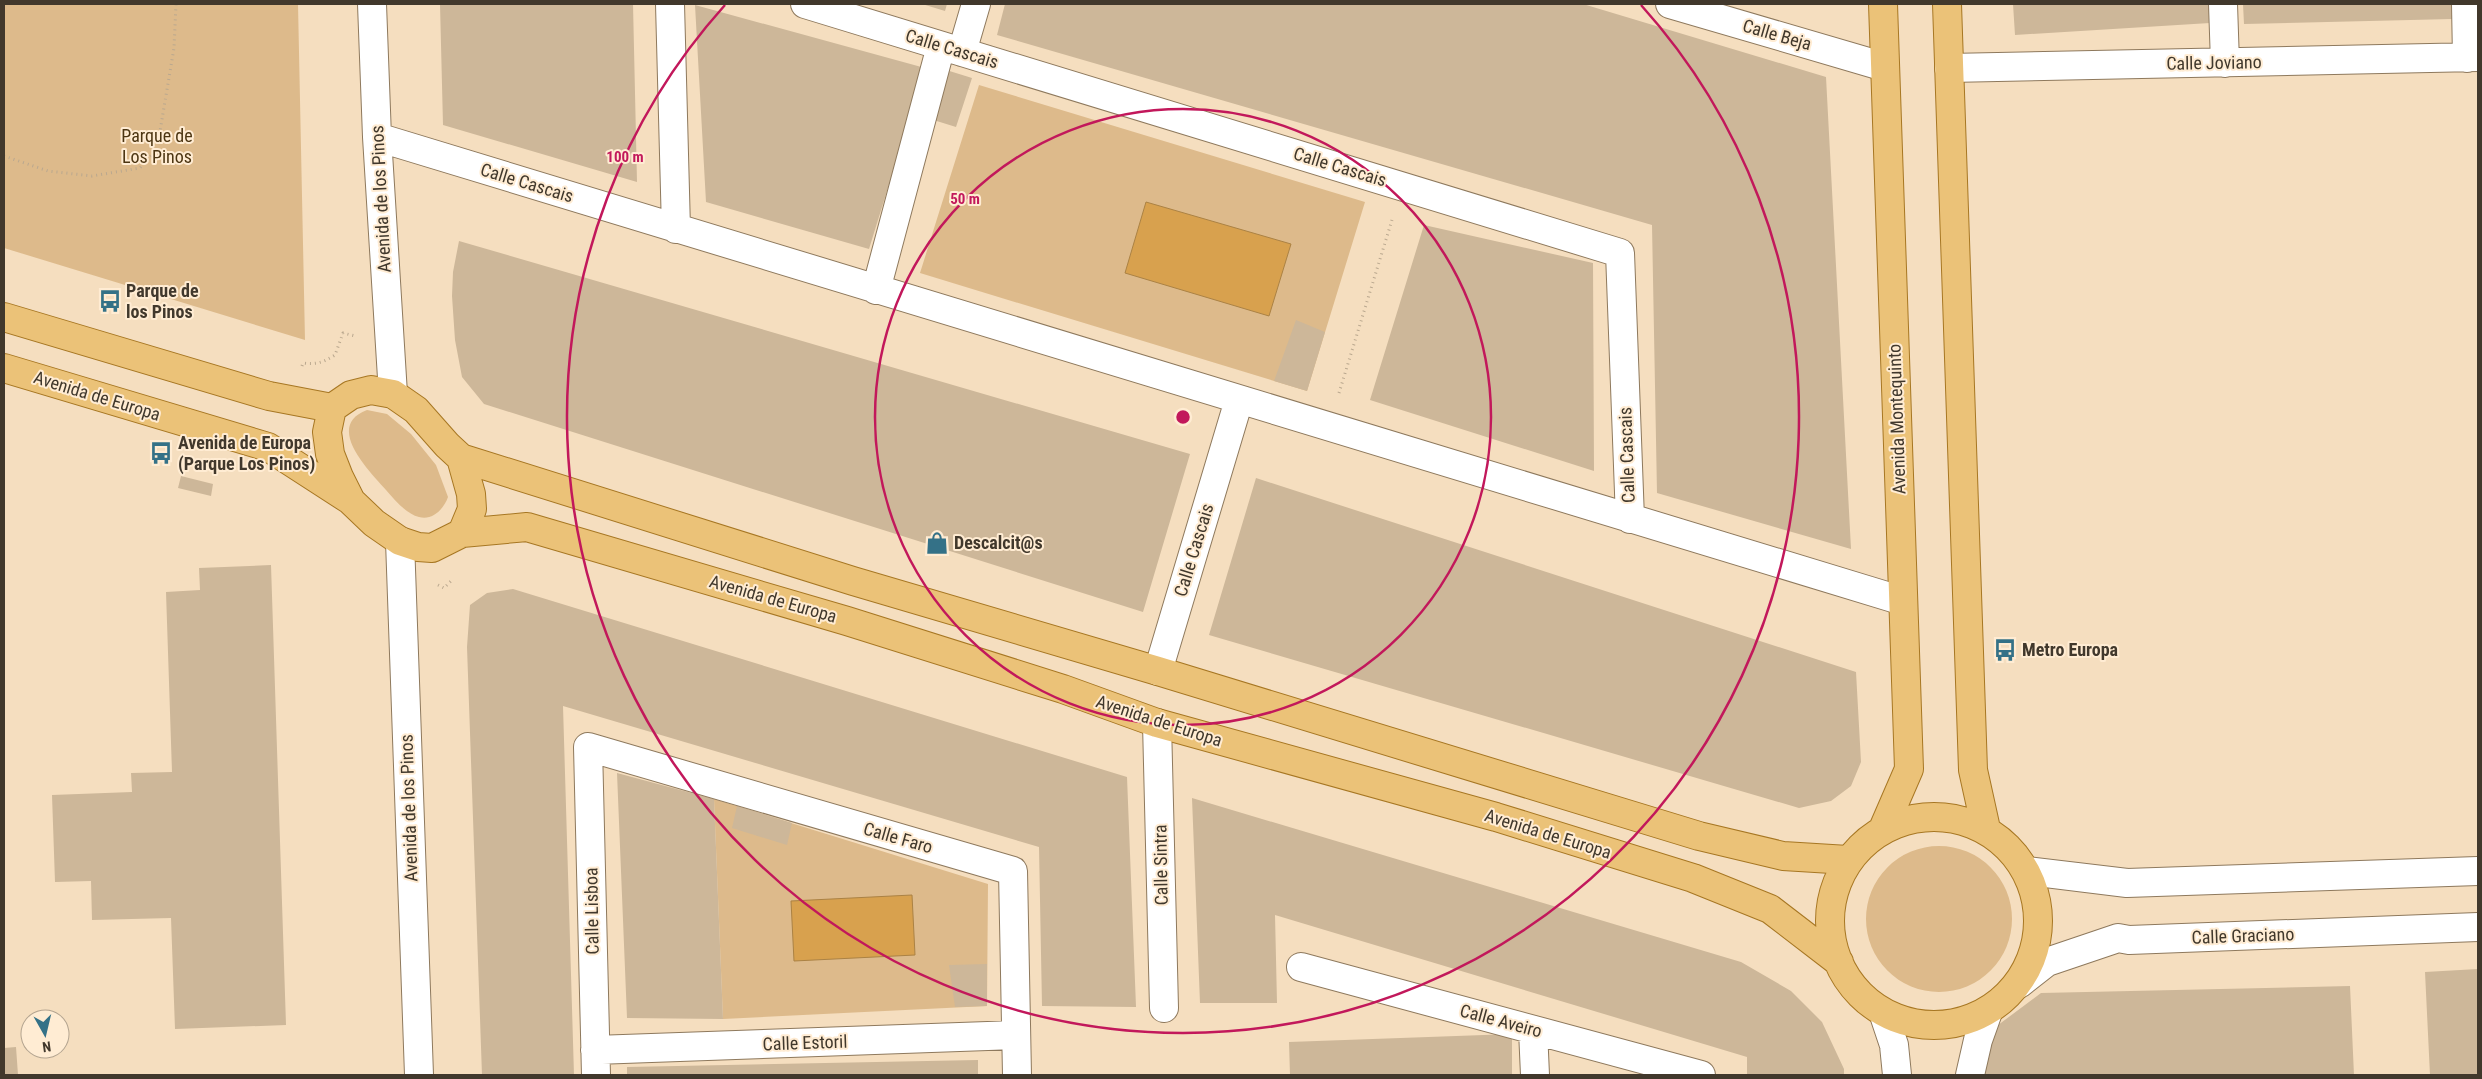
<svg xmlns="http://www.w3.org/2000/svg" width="2482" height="1079" font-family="'Roboto Condensed',sans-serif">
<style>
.green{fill:#ddba8b}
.water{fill:#d8a14e;stroke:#ab8244}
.building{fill:#cdb799}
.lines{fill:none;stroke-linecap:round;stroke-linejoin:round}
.minor-casing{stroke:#8e795d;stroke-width:30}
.major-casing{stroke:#a77723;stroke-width:30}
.path{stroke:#baa88f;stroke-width:3;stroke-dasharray:1 4;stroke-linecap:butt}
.minor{stroke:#fff;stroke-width:28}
.major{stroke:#ebc278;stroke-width:28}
.ring{fill:none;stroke:#c2185b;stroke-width:2.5}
.labels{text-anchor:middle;stroke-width:4;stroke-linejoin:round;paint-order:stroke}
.street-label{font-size:18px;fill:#41382c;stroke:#ffecd3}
.park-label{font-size:18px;fill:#4c3512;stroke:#ffecd3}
.poi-label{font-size:18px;font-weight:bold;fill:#41382c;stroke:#ffecd3;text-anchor:start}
.centre{fill:#c2185b;stroke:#ffecd3;stroke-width:2.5}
.ring-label{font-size:15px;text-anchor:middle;font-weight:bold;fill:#c2185b;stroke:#ffecd3;stroke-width:4;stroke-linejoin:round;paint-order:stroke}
</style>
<rect width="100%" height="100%" fill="#f5debf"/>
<path class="green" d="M4 4H298L305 340 4 248Z
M979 85 1365 202 1307 391 920 273Z
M367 410 387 414 411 434 436 465 448 497C444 509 432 521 419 517 406 514 394 499 386 490 369 471 324 426 367 410Z
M714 799 988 884 987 1006 723 1019Z
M1866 919a73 73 0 1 1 146 0a73 73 0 1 1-146 0Z"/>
<path class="water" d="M1146 202 1291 244 1269 316 1125 273Z
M912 895 915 955 794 961 791 901Z"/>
<path class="building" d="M440 4H633L637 182 443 125Z
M922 4H947L945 11Z
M1005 4H1583L1826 77 1851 549 1657 493 1652 225 997 35Z
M2013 4H2210V23L2015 35Z
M2243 4H2451L2452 19 2244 24Z
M695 5 925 68 869 249 706 202Z
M943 69 972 78 956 127 927 118Z
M1424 225 1593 263 1594 471 1370 400Z
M459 241 1190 454 1143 612 484 404 462 377 455 340 452 296 453 272Z
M1296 320 1325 332 1307 391 1274 381Z
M181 476 213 484 211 496 178 488Z
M1256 478 1856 672 1861 762 1851 786 1831 801 1799 808 1209 635Z
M271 565 286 1025 175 1029 171 918 92 920 91 881 55 882 52 795 132 792 131 773 172 772 166 592 200 590 199 568Z
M513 589 1127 777 1136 1007 1042 1006 1039 847 563 706 574 1075H482L467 647 470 605 487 593Z
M617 773 714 799 723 1019 627 1018Z
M1192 798 1741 962 1791 991 1822 1022 1844 1069V1075H1747V1057L1275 915 1277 1003H1200Z
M737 806 792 823 787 845 732 828Z
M987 964V1006L955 1007 949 965Z
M2478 969V1075H2430L2425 972Z
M2350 986 2354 1075H1979L1978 1040 2041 993Z
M1512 1034V1075H1290L1289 1042Z
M16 1047 18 1075H4V1048Z
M978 1060V1075H627V1067Z"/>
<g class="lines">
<defs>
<path id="minor" d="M372 4 377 137 393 394
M670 4 676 229
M805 4 1620 253 1630 519
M1670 4 1885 67
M2223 4 2225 63
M2466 4 2467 58
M962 52 976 4
M1949 68 2478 57
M377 137 1903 601
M876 290 941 46
M400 541 419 1075
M1158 671 1239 400
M1157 723 1164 1008
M2028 871 2127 883 2478 871
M1301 967 1701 1075
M2019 984 2047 962 2118 938 2129 940 2478 927
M1884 1015 1894 1045 1897 1075
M1533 1030 1535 1075
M595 1050 1016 1035
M596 1075 588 747 1013 871 1017 1075
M1970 1075 1978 1040 1988 1012"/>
<path id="major" d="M1947 4 1973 770 1986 829
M4 317 269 396 332 408
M4 368 268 447 350 500
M371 390 393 394 416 410 447 445 461 458 471 494 472 509 462 533 432 548 418 547 400 541 374 523 351 501 339 477 330 454 327 432 332 408 351 395Z
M461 458 853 581 1158 671 1699 836 1783 856 1848 860
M462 533 527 527 847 621 1063 689 1157 723 1496 817 1693 878 1770 909 1839 962
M1830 921a104 104 0 1 1 208 0a104 104 0 1 1-208 0Z
M1883 829 1909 769 1883 4"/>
</defs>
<use href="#minor" class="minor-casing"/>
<use href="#major" class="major-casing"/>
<path class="path" d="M4 156 48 171 92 176 140 168 157 149 174 48 176 4
M302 366 303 363C316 365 324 362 335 355L343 333 355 336
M1339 393 1392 220
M438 585 444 588 452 580"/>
<use href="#minor" class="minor"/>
<use href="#major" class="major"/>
</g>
<g class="ring">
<circle cx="1183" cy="417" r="308"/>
<path d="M1641 5A616 616 0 1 1 725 5"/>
</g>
<defs>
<symbol id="bus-bare" viewBox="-9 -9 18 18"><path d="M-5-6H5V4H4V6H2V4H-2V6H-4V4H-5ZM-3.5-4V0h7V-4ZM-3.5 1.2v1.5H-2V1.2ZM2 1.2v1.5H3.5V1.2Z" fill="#347187" stroke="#ffecd3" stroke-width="2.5" paint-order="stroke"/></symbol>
<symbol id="shop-bare" viewBox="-9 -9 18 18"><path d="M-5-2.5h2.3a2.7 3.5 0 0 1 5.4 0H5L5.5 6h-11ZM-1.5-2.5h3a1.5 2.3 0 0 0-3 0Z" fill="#347187" stroke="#ffecd3" stroke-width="2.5" paint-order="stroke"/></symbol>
</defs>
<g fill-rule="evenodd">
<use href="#bus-bare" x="94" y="285" width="32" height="32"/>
<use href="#bus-bare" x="145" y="437" width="32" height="32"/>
<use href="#shop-bare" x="921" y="527" width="32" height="32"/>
<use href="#bus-bare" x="1989" y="634" width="32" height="32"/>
</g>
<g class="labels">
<g class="street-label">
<text transform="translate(1777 35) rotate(16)" y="6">Calle Beja</text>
<text transform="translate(952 49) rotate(17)" y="6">Calle Cascais</text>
<text transform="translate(2214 63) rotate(-1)" y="6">Calle Joviano</text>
<text transform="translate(1340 167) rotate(17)" y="6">Calle Cascais</text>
<text transform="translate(527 183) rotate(17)" y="6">Calle Cascais</text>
<text transform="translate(381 199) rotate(-93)" y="6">Avenida de los Pinos</text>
<text transform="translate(97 396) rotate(17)" y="6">Avenida de Europa</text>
<text transform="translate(1897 419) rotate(-92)" y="6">Avenida Montequinto</text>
<text transform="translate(1627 455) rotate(-92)" y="6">Calle Cascais</text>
<text transform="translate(1194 550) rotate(-73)" y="6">Calle Cascais</text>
<text transform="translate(773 599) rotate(16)" y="6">Avenida de Europa</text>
<text transform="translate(1159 721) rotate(18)" y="6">Avenida de Europa</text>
<text transform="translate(409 808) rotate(-92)" y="6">Avenida de los Pinos</text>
<text transform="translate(1548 834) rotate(17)" y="6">Avenida de Europa</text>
<text transform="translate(898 838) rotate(16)" y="6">Calle Faro</text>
<text transform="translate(1161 865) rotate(-91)" y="6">Calle Sintra</text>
<text transform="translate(592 911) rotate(-91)" y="6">Calle Lisboa</text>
<text transform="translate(2243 936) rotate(-2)" y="6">Calle Graciano</text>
<text transform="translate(1501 1021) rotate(15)" y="6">Calle Aveiro</text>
<text transform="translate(805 1043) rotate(-2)" y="6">Calle Estoril</text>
</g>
<g class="park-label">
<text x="157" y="142">Parque de<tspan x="157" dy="21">Los Pinos</tspan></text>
</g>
<g class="poi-label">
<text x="126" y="297">Parque de<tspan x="126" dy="21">los Pinos</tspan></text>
<text x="178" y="449">Avenida de Europa<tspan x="178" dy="21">(Parque Los Pinos)</tspan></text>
<text x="954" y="549">Descalcit@s</text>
<text x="2022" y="656">Metro Europa</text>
</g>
</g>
<circle cx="1183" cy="417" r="8" class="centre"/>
<g class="ring-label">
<text x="625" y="162">100 m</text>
<text x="965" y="204">50 m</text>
</g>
<rect width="2482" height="1079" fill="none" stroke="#41382c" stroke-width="10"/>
<g transform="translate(45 1034) rotate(172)"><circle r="24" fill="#ffecd3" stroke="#b3a490"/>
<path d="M0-4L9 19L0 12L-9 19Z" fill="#347187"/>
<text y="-8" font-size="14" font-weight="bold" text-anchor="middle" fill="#41382c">N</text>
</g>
</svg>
